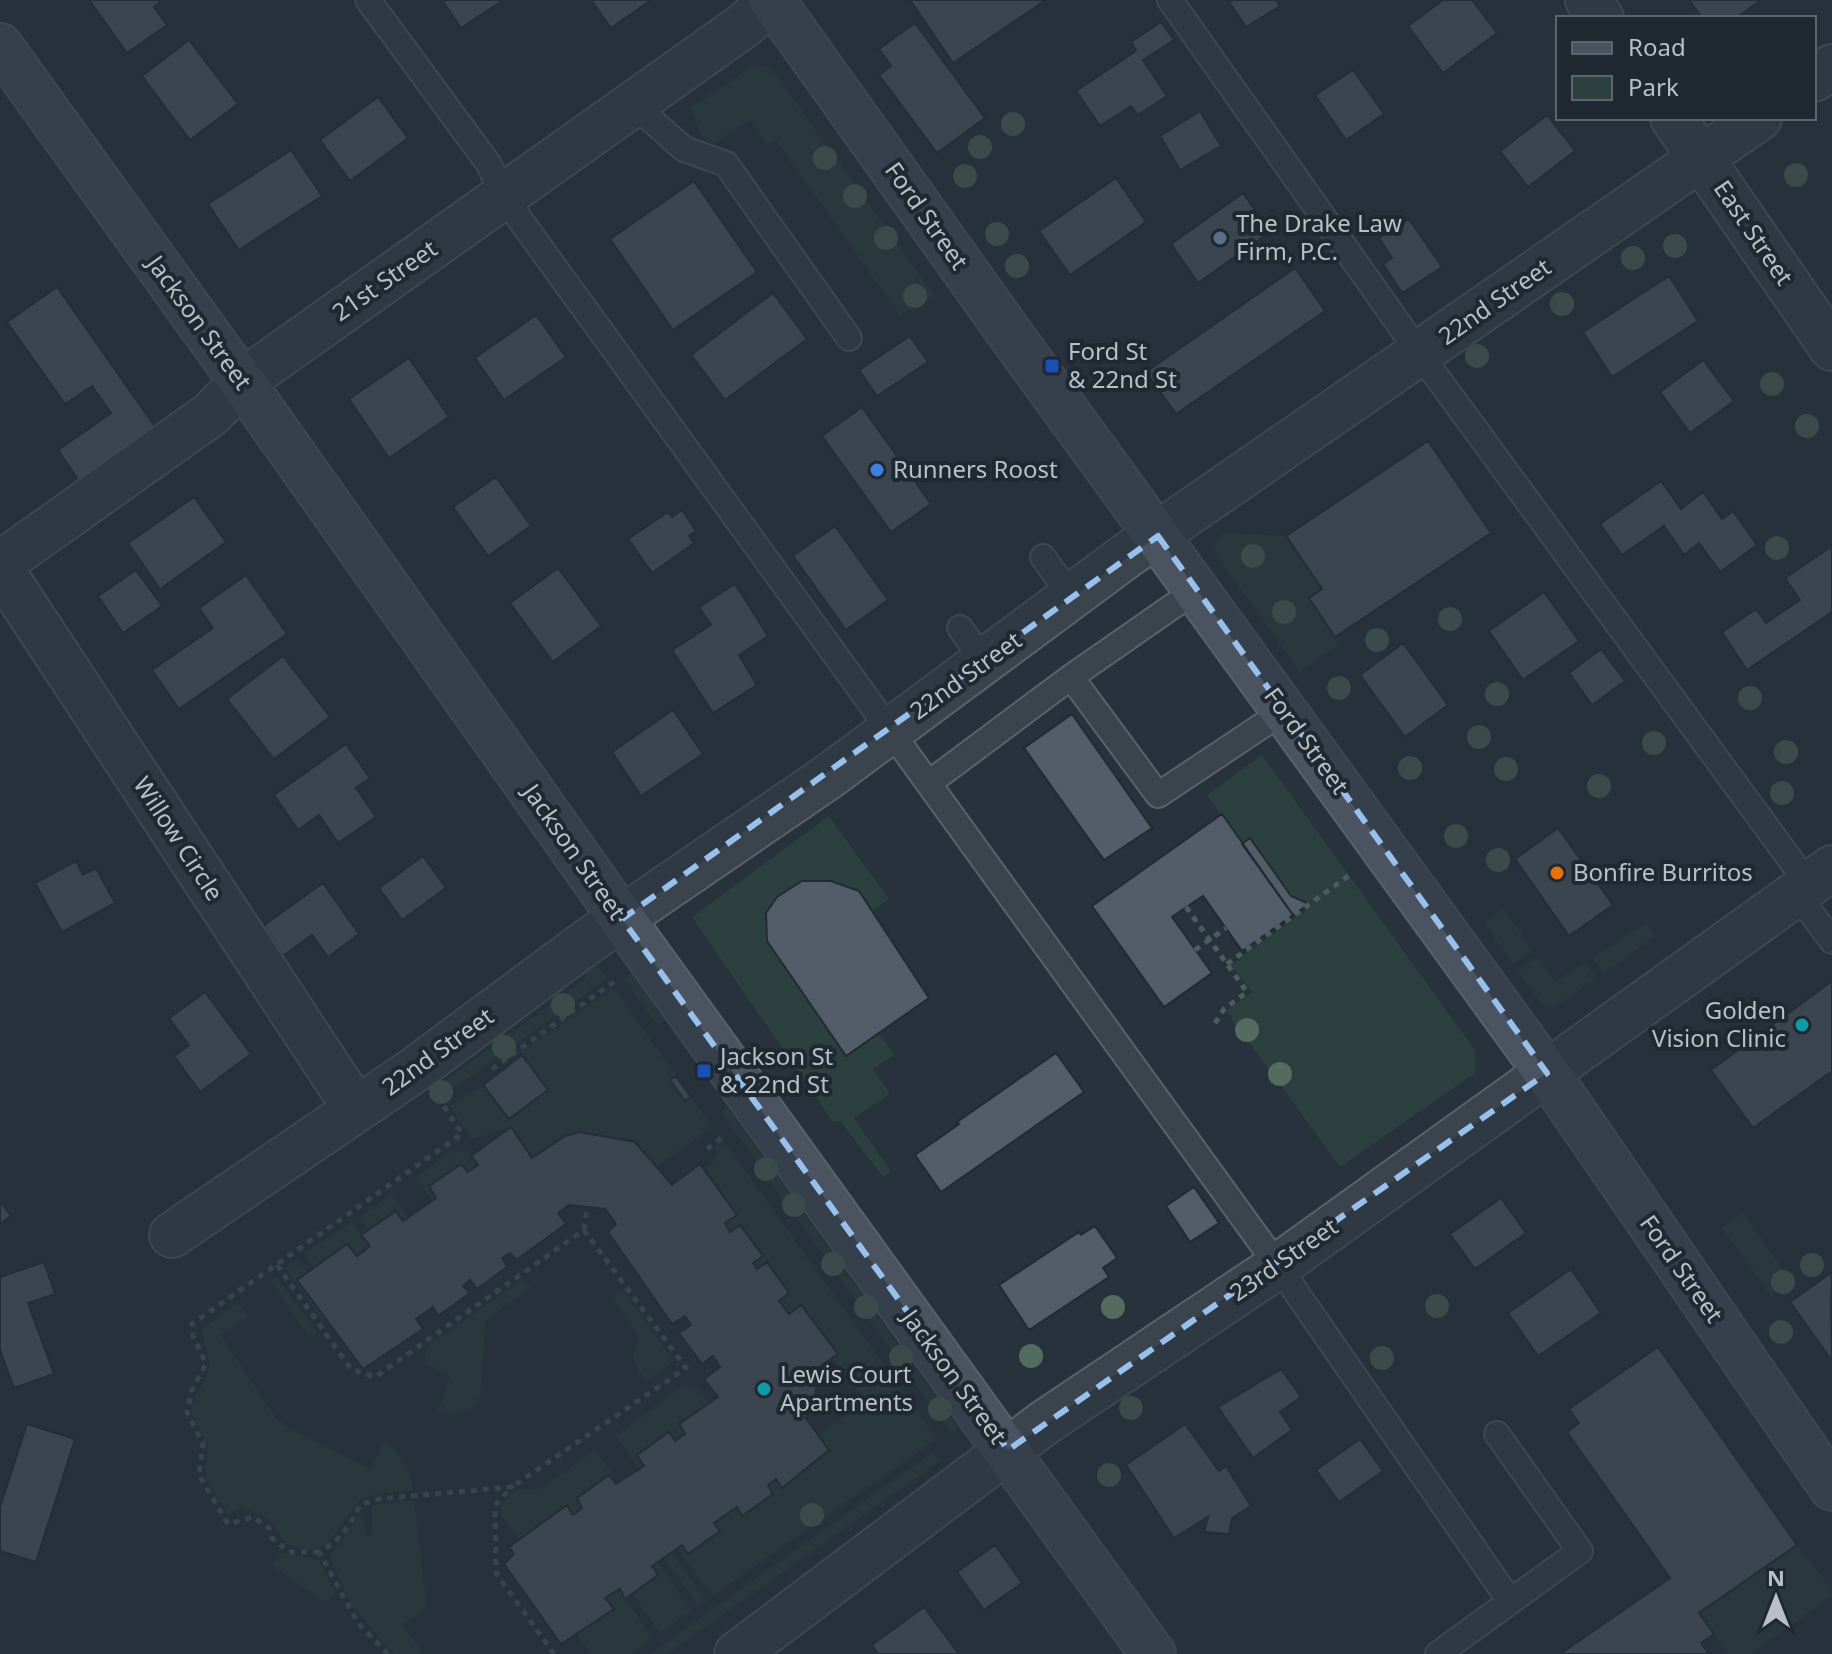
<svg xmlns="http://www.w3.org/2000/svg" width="1832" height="1654" font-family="'Noto Sans',sans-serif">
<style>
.green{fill:#2c403f}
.building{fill:#535d69;stroke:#222b33;stroke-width:2}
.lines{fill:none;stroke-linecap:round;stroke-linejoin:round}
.lane-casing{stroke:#59626a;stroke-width:28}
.street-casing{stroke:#59626a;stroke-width:48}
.secondary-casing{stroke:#59626a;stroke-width:48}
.path{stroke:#4b5d5e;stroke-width:5;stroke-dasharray:6 6;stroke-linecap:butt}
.lane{stroke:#3b444c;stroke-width:24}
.street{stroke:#3b444c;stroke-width:44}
.secondary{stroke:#4a535f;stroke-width:44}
.tree{fill:#546b60}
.marked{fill:none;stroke:#98c0ec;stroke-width:6;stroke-dasharray:16 10;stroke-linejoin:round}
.service-dot{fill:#5c6f8a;stroke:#202931;stroke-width:3}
.transit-dot{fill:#1a4fb4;stroke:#202931;stroke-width:3}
.shop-dot{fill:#3f7fe0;stroke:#202931;stroke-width:3}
.food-dot{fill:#e8710a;stroke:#202931;stroke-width:3}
.culture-dot{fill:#0f9aa8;stroke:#202931;stroke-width:3}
.labels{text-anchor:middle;stroke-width:8;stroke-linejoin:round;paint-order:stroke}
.street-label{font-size:24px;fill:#b7bfc7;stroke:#202931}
.poi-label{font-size:24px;fill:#b7bfc7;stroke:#202931;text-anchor:start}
</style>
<rect width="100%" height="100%" fill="#27323c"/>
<path class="green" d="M752 66 771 68 935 296 900 315 776 140 768 145 750 120 715 143C699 141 696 121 691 108Z
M1225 533 1286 536 1322 589 1309 599 1341 643 1300 672 1217 556C1213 544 1215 541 1225 533Z
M1262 755 1475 1050V1073L1340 1167 1226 1011 1252 992 1231 965 1313 905 1291 896 1250 839 1242 844 1207 795Z
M829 816 889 899 873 911 859 891 831 881H802L777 897 766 913 767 941 846 1055 879 1034 895 1054 873 1069 890 1094 854 1118 891 1172 883 1177 840 1121 833 1122 692 917Z
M1503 909 1533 950 1514 964 1484 923Z
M1646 923 1655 936 1604 974 1593 958Z
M1537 956 1556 982 1586 962 1596 978 1556 1007 1541 1004 1518 970Z
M597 964 607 979 440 1098 434 1089 586 979V973Z
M631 973 665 1020 657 1025 624 978Z
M614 988 676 1076 670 1080 685 1101 691 1097 712 1127 658 1166 635 1142 580 1132 565 1136 532 1158 511 1127 472 1139 450 1106 483 1085 510 1119 548 1090 521 1052Z
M727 1107 958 1428 951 1433 721 1112Z
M723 1140 937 1439 712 1596 678 1549 682 1545 689 1554 719 1531 714 1523 737 1507 742 1516 773 1495 768 1485 829 1450 819 1435 865 1401 833 1358 837 1354 802 1305 789 1314 779 1301 789 1293 767 1262 757 1269 753 1263 762 1256 740 1226 730 1232 725 1223 737 1214 704 1168 715 1161 714 1158 719 1154 714 1147Z
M452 1151 468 1152 478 1165 468 1172 461 1165 429 1186 436 1198 432 1200 415 1177Z
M392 1194 409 1217 403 1221 395 1212 369 1230 359 1217Z
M1743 1213 1791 1281 1771 1296 1722 1228Z
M351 1222 370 1246 357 1256 347 1244 314 1268 303 1254Z
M298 1259 308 1272 297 1280 326 1319 324 1322 285 1268Z
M275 1275 317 1332 310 1337 271 1281Z
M523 1279 530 1288 486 1320 480 1397C471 1414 456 1417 438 1411L450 1376 427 1364 424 1354 430 1344Z
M623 1290 674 1361 647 1381C630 1359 630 1363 639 1337L612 1297Z
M238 1302 248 1317 220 1335 276 1419 290 1429 371 1469 386 1439C400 1456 410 1468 413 1490L375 1494 360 1500 326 1545 308 1550 284 1544C274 1520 266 1515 241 1507L228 1515 206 1479 205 1468 208 1447 192 1413V1405L209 1369 208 1355 201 1330Z
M688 1386 700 1390 710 1402 679 1424 685 1434 675 1441 669 1433 637 1455 644 1466 639 1469 616 1436 681 1387Z
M595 1450 612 1473 577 1498 582 1508 573 1515 566 1506 519 1539 501 1514V1503L515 1490 540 1489Z
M933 1452 940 1461 667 1654H650Z
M414 1500 427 1607 402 1625 423 1654H393L351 1605 329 1556 363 1512 365 1536 373 1535 372 1505Z
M1797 1545 1832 1589V1596L1751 1654H1728L1699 1613Z
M281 1552 319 1560 335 1592 325 1603 272 1565Z
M672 1552 706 1601 698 1606 664 1558Z
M658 1562 691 1611 660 1633 631 1593Z
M620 1589 652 1639 631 1654H591L576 1634 613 1608 605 1598Z"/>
<path class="building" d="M89 0H158L160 2 154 7 167 25 127 53Z
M442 0H502V1L461 28Z
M591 0H651L611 28Z
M910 0H1046L953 63Z
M1232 0H1276L1280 6 1246 27 1229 2Z
M1443 0H1472L1497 33 1443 73 1408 26Z
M1689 0H1761L1736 18H1702Z
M1161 22 1174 40 1143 60 1167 96 1138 115 1131 106 1100 126 1076 91 1136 51 1131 42Z
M915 23 985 118 937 153 879 75 891 66 879 49Z
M189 40 238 104 190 140 142 76Z
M1353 70 1384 114 1346 140 1315 95Z
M378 97 408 138 350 181 320 140Z
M1200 111 1221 146 1180 170 1160 136Z
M1547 115 1575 151 1528 187 1500 151Z
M291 150 322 196 239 250 208 204Z
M1116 178 1146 222 1070 275 1039 231Z
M694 181 757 272 673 330 610 239Z
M1243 193 1270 232 1198 283 1171 244Z
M1243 193 1270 232 1198 283 1171 244Z
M1409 219 1442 267 1402 293 1383 264 1392 258 1379 238Z
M1295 268 1325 311 1176 414 1146 372Z
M1669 276 1698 321 1612 377 1583 332Z
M57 287 156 428 79 481 58 450 111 413 92 386 65 404 7 322Z
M773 293 807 339 725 400 691 355Z
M536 315 566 357 504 400 475 358Z
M910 336 928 362 877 396 859 370Z
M409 358 449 417 389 458 349 399Z
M1703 360 1734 401 1690 433 1660 392Z
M862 407 931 504 891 532 822 436Z
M1428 441 1491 533 1335 637 1309 598 1322 589 1286 536Z
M496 477 531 526 488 556 453 507Z
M1661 481 1681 509 1703 492 1722 519 1733 511 1757 545 1720 572 1699 543 1684 555 1664 526 1622 555 1600 524Z
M194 497 226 542 160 589 128 543Z
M682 510 696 531 689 536 694 543 652 573 628 539 668 512 672 517Z
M835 526 888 600 846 630 793 556Z
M1832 546V612L1747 670 1722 632 1756 609 1766 623 1800 600 1785 578Z
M558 568 601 626 553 662 510 603Z
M136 570 162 606 123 633 98 596Z
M246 575 287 634 179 709 152 670 213 628 199 608Z
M735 584 768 636 739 655 757 685 713 713 672 650 711 625 699 607Z
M1544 592 1579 641 1523 680 1489 631Z
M1403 643 1448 705 1405 737 1360 675Z
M1601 649 1625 681 1592 705 1569 673Z
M283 656 330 717 274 759 227 699Z
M673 710 703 754 641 796 612 752Z
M1072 714 1152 828 1104 860 1024 748Z
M346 744 370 778 356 788 376 817 338 843 319 815 298 830 274 795Z
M1222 814 1293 915 1242 951 1203 896 1172 917 1212 973 1164 1007 1092 906Z
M1558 828 1613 905 1569 936 1515 859Z
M1250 838 1291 896 1309 904 1293 915 1242 844Z
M423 856 446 888 402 920 379 888Z
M76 861 83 875 96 868 115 903 62 932 35 883Z
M802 881H831L859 891 929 998 846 1056 767 941 766 913 777 897Z
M323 883 359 934 328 957 312 935 283 956 263 926Z
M1832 981V1071L1753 1128 1711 1070Z
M205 992 251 1054 200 1092 174 1056 189 1045 169 1018Z
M1056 1053 1084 1092 941 1192 915 1155 959 1124 957 1122Z
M522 1055 548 1090 509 1119 483 1085Z
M676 1076 691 1097 685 1101 670 1080Z
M511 1127 532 1158 565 1136 580 1132 635 1142 672 1185 700 1164 737 1215 725 1223 730 1232 740 1225 763 1256 753 1263 757 1269 767 1262 789 1293 779 1301 789 1314 801 1305 838 1354 812 1372 817 1381 814 1408 805 1417 829 1450 782 1488 776 1479 768 1485 773 1494 742 1516 737 1507 714 1523 720 1531 688 1554 682 1545 658 1562 652 1566 658 1575 625 1599 620 1589 605 1598 614 1609 561 1644 504 1564 514 1554 509 1547 567 1505 573 1515 582 1508 577 1498 609 1475 616 1484 644 1466 637 1455 669 1432 675 1441 685 1434 679 1424 718 1397 704 1379 720 1367 713 1356 702 1364 679 1333 691 1325 685 1316 672 1324 608 1232 616 1224 605 1209 569 1205 558 1213 566 1224 516 1260 510 1253 502 1258 507 1267 477 1289 470 1280 463 1286 470 1293 438 1316 433 1307 416 1319 423 1329 363 1369 297 1280 347 1244 357 1256 370 1246 361 1235 396 1211 403 1221 436 1198 429 1186 461 1164 468 1172 478 1165 471 1156Z
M1194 1187 1219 1223 1190 1242 1166 1206Z
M1501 1198 1526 1233 1475 1269 1450 1234Z
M0 1201 11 1216 0 1224Z
M1095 1226 1117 1258 1103 1268 1109 1277 1029 1330 999 1285 1079 1232 1081 1235Z
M44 1262 55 1294 28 1303 54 1374 14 1388 0 1350V1277Z
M1571 1269 1601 1313 1538 1356 1508 1313Z
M1832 1272 1831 1310 1832 1361 1790 1302Z
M1658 1347 1797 1545 1699 1613 1714 1634 1701 1643 1709 1654H1560L1670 1578 1567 1432 1579 1423 1569 1409Z
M1281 1369 1301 1397 1280 1412 1292 1430 1253 1458 1218 1407Z
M27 1424 75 1439 36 1562 0 1551V1507Z
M1185 1424 1219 1471 1226 1466 1251 1506 1232 1518 1229 1534 1204 1532 1208 1517 1174 1538 1126 1465Z
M1360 1439 1383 1471 1339 1502 1316 1470Z
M995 1545 1022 1583 984 1610 957 1572Z
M924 1607 959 1654H878L872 1645Z"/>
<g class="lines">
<defs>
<path id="lane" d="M368 0 488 163 505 196 521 221 1278 1266 1510 1601
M1170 0 1420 354 1809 885
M632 103 684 149 726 164 849 338
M1043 557 1072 598
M1196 590 1071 677 1158 795 1284 711
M960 628 985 662
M929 783 1071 677
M1797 894 1832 941
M1438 1654 1580 1551 1497 1434"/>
<path id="street" d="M1588 0 1601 18
M1814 79 1832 67
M1673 118 1832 348
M0 564 211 414 242 382 743 26 773 0
M0 568 356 1109
M172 1235 413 1071 587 942 828 777 1126 556 1759 118
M737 1654 1044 1423 1278 1266 1832 868"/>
<path id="secondary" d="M772 0 1013 338 1547 1073 1832 1488
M0 46 242 382 622 919 1153 1654"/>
</defs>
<use href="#lane" class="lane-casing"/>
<use href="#street" class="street-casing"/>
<use href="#secondary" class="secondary-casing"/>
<path class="path" d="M1186 907 1247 992 1224 1009 1214 1025
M1195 950 1226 928
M1227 964 1351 874
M492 1069 615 981
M707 1149 726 1134
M584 1230 587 1207
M277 1265 351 1369 375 1377 584 1230 686 1368 512 1487
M319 1552H289L272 1538 269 1528 253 1517 228 1524 199 1475 203 1444 187 1412 192 1390 206 1364 193 1336 192 1324 462 1134 441 1102
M388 1654 358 1623 319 1552C340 1541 350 1526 360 1505L378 1499 512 1487 495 1505 496 1573 554 1654"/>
<use href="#lane" class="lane"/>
<use href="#street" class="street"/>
<use href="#secondary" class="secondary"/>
</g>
<g class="tree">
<circle cx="1013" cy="124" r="12"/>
<circle cx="980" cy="147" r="12"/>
<circle cx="825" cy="158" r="12"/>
<circle cx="1796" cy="175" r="12"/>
<circle cx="965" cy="176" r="12"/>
<circle cx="855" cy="196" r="12"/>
<circle cx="997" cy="234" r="12"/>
<circle cx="886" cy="238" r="12"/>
<circle cx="1675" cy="246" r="12"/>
<circle cx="1633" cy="258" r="12"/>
<circle cx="1017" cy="266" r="12"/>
<circle cx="915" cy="296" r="12"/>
<circle cx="1562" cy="304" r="12"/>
<circle cx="1477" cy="356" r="12"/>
<circle cx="1772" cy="384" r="12"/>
<circle cx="1807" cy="426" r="12"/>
<circle cx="1777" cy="548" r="12"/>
<circle cx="1253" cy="556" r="12"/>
<circle cx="1284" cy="612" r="12"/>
<circle cx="1450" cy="619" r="12"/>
<circle cx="1377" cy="640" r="12"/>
<circle cx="1339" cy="688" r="12"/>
<circle cx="1497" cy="694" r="12"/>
<circle cx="1750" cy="698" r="12"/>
<circle cx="1479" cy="737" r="12"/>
<circle cx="1654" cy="743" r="12"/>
<circle cx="1786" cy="752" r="12"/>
<circle cx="1410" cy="768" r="12"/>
<circle cx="1506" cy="769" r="12"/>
<circle cx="1599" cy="786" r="12"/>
<circle cx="1782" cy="793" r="12"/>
<circle cx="1456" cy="836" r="12"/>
<circle cx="1498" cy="860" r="12"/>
<circle cx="563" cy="1005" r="12"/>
<circle cx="1247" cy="1030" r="12"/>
<circle cx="504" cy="1047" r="12"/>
<circle cx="1280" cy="1074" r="12"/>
<circle cx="441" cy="1092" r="12"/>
<circle cx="766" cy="1169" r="12"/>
<circle cx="794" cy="1205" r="12"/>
<circle cx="833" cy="1264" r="12"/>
<circle cx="1812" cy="1265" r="12"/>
<circle cx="1783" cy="1282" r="12"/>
<circle cx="1437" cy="1306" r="12"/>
<circle cx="866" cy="1307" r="12"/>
<circle cx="1113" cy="1307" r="12"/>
<circle cx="1781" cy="1332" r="12"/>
<circle cx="1031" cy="1356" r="12"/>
<circle cx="901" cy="1357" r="12"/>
<circle cx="1382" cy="1358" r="12"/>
<circle cx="1131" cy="1408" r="12"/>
<circle cx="940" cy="1409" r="12"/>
<circle cx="1109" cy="1475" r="12"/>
<circle cx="812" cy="1515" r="12"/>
</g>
<path d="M0 0H1832V1654H0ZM1158 536 1547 1073 1008 1450 622 919Z" fill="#27323c" fill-opacity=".55" fill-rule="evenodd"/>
<path class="marked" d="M1158 536 1547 1073 1008 1450 622 919Z"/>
<circle class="service-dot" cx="1220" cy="238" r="8"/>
<g class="transit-dot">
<rect x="1044" y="358" width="16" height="16" rx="4"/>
<rect x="696" y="1063" width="16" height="16" rx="4"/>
</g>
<circle class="shop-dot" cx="877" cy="470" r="8"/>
<circle class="food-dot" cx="1557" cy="873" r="8"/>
<g class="culture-dot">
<circle cx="1802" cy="1025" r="8"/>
<circle cx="764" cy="1389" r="8"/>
</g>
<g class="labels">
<g class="street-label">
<text transform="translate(926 216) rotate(55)" y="8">Ford Street</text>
<text transform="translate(1753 233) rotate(56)" y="8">East Street</text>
<text transform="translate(385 281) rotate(-35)" y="8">21st Street</text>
<text transform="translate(1495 302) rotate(-35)" y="8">22nd Street</text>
<text transform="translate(199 323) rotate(54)" y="8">Jackson Street</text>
<text transform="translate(966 676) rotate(-36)" y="8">22nd Street</text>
<text transform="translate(1306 741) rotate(54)" y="8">Ford Street</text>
<text transform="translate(178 839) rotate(57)" y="8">Willow Circle</text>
<text transform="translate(574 852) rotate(55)" y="8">Jackson Street</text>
<text transform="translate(438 1052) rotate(-36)" y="8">22nd Street</text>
<text transform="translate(1284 1260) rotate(-35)" y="8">23rd Street</text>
<text transform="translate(1681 1269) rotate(55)" y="8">Ford Street</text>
<text transform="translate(954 1377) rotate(54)" y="8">Jackson Street</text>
</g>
<g class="poi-label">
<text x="1236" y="232">The Drake Law<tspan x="1236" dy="28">Firm, P.C.</tspan></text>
<text x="1068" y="360">Ford St<tspan x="1068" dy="28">&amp; 22nd St</tspan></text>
<text x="893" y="478">Runners Roost</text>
<text x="1573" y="881">Bonfire Burritos</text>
<text x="1786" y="1019" text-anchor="end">Golden<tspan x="1786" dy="28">Vision Clinic</tspan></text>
<text x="720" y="1065">Jackson St<tspan x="720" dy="28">&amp; 22nd St</tspan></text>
<text x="780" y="1383">Lewis Court<tspan x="780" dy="28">Apartments</tspan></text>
</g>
</g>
<rect x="1556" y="16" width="260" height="104" fill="#202931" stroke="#5c656d" stroke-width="2"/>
<rect x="1572" y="42" width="40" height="12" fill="#4a535f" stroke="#5c656d" stroke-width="2"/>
<text x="1628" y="56" font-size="24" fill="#b7bfc7">Road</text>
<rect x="1572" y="76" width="40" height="24" fill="#2c403f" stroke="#5c656d" stroke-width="2"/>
<text x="1628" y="96" font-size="24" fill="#b7bfc7">Park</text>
<g transform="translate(1776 1598)" stroke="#202931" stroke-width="6" paint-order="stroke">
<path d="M0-6L14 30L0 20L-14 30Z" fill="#b7bfc7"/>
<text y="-12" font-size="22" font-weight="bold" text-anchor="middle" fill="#b7bfc7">N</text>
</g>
</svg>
